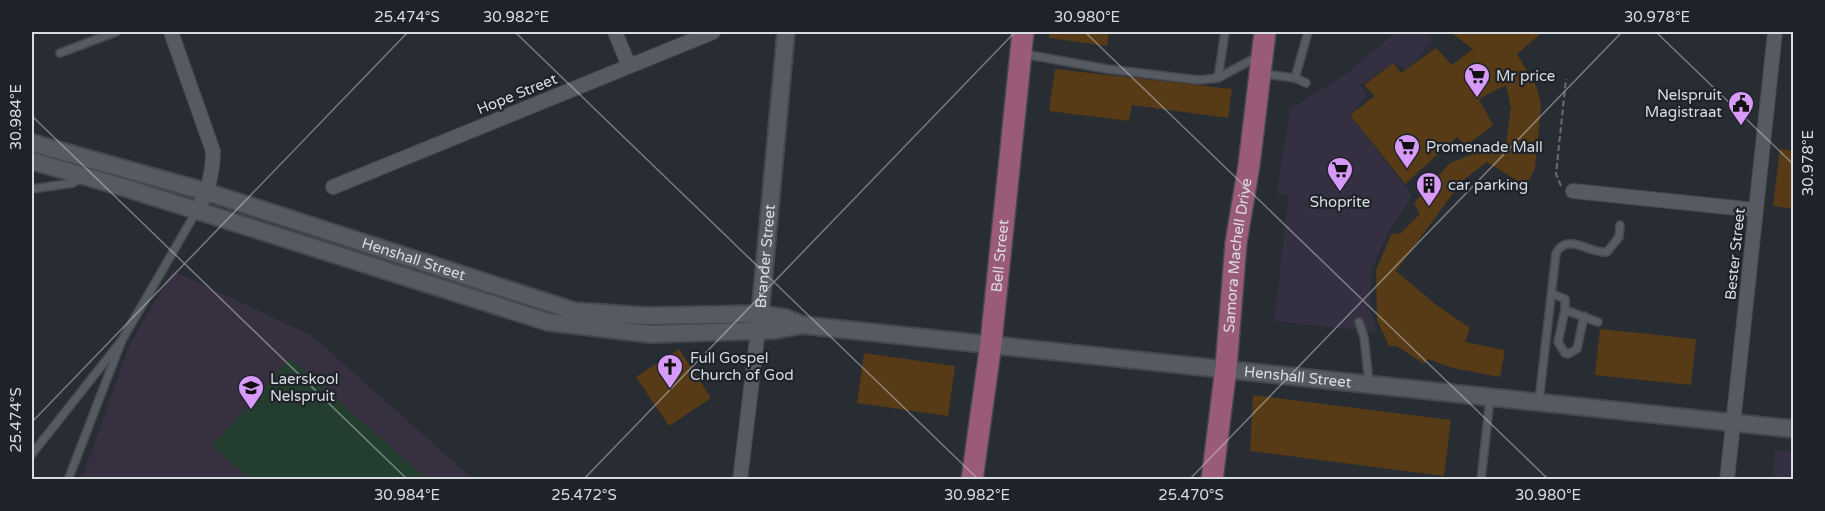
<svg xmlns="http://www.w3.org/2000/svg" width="1825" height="511" font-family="'Varela Round',sans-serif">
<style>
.commercial{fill:#353041}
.education{fill:#363040}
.green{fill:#233e2f}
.building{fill:#573b17}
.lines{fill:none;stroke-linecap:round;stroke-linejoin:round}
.service-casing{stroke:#45484d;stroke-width:10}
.minor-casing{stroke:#45484d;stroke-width:16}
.tertiary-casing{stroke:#45484d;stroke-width:20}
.primary-casing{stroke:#45484d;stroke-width:24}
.path{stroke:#6a6e73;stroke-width:2;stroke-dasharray:6 3;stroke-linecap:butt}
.service{stroke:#565b63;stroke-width:7}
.minor{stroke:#565b63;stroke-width:14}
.tertiary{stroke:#565b63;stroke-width:16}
.primary{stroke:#9a5a7a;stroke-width:21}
.ticks{fill:none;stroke:#d9dce0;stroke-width:1.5;stroke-opacity:0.45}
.labels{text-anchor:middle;stroke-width:4.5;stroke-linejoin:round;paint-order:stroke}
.poi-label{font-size:15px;fill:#d9dce0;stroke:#1e2229;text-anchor:start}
.street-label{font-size:15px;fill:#d9dce0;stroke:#1e2229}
.neatline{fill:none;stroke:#d9dce0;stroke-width:2}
.ticks-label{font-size:15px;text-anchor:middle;fill:#d9dce0}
</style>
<rect width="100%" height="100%" fill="#282c33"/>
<path class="commercial" d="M1396 32H1425L1432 41 1407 69 1393 63 1361 85 1367 96 1350 115 1412 196 1388 233 1372 268 1370 302 1376 332 1274 321 1289 195 1277 193 1290 109 1347 73Z
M1775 450 1793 452V479H1772Z"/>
<path class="education" d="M173 271 311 335 473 479 81 480 131 342Z"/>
<path class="green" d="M290 358 427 479H250L212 446Z"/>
<path class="building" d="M1049 32H1109L1107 46 1049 38Z
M1450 32H1543L1517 54 1537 88 1541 105 1535 168 1526 186 1487 162 1462 181 1396 271 1435 304 1470 328 1465 342 1505 350 1500 377 1453 368 1428 359 1424 364 1397 346H1389L1377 320 1376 270 1392 233 1400 234 1420 214 1414 203 1450 163 1501 143 1505 152 1511 108 1506 85 1479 99 1493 125 1466 146 1457 137 1405 184 1350 115 1375 96 1364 85 1393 63 1401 73 1436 48 1452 65 1473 49Z
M1055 69 1232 89 1228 118 1132 105 1129 121 1049 111Z
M1780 149 1794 151V209L1773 206Z
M1600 329 1696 339 1691 385 1595 375Z
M679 349 711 398 669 426 636 377Z
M864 353 955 366 948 416 857 403Z
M1253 395 1451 420 1444 476 1250 451Z"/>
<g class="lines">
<defs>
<path id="service" d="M60 53 116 32
M1024 54 1107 69 1198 80 1218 78 1257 57
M1264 74 1295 78 1306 83
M1218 78 1225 32
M1295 78 1308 32
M32 189 73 183 82 178
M1553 294 1565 299V310L1598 322
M1565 310 1558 342 1565 353 1568 354 1577 349 1584 316
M1359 322 1364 337 1369 383
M122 340 196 212
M1539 401 1556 253C1568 232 1590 254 1607 252L1619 237 1620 225
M32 454 122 340 68 480
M1481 480 1490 399"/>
<path id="minor" d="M171 32 213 151C213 173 208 193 196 212
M615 32 629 66
M333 187 713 32
M1573 191 1756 210
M740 480 758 330
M1727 480 1775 32"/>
<g id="tertiary">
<path id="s1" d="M32 143 207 192 574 311 647 316 760 314 786 318 802 325 1794 429"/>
<path d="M32 161 129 189 548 322 650 334 776 330 802 325"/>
<path id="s2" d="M759 326 786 32"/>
</g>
<g id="primary">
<path id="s3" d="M972 480 991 343 1023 32"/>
<path id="s4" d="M1212 480 1226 368 1236 243 1249 165 1265 32"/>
</g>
</defs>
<use href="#service" class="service-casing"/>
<use href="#minor" class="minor-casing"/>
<use href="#tertiary" class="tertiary-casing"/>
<use href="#primary" class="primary-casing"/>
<path class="path" d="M1561 186 1556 174 1566 79"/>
<use href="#service" class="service"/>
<use href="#minor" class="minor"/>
<use href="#tertiary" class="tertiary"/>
<use href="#primary" class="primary"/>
</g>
<path class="ticks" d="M515 32 979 480M1085 32 1549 480M1656 32 1794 165M32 116 408 480M32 422 408 32M583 480 1015 32M1189 480 1622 32"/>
<defs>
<symbol id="supermarket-pin" viewBox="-11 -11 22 30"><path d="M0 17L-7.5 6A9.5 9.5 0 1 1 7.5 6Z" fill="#d89af8" stroke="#1e2229"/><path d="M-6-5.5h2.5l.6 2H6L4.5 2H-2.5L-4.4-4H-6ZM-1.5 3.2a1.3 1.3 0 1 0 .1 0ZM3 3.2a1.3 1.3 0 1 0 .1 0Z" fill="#111"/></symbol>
<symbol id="civic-pin" viewBox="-11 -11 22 30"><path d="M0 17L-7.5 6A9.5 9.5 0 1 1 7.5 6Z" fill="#d89af8" stroke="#1e2229"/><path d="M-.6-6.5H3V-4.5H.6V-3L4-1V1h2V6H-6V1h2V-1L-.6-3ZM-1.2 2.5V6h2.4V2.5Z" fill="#111"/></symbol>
<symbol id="building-pin" viewBox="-11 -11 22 30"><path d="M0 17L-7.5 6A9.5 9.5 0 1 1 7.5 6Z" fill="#d89af8" stroke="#1e2229"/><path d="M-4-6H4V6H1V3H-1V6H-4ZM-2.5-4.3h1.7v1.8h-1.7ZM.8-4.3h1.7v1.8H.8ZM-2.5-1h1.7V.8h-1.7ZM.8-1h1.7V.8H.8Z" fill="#111"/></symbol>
<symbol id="church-pin" viewBox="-11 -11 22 30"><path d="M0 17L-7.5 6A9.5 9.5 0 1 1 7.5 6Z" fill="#d89af8" stroke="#1e2229"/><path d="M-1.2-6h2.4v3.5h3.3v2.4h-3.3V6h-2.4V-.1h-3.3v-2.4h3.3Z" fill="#111"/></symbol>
<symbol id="school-pin" viewBox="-11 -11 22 30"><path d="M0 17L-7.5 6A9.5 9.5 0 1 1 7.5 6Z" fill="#d89af8" stroke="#1e2229"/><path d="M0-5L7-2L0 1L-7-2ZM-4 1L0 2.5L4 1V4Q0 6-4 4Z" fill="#111"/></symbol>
</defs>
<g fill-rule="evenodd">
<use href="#supermarket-pin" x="1462" y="61" width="30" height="40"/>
<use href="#civic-pin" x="1726" y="89" width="30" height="40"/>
<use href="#supermarket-pin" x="1392" y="132" width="30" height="40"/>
<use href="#supermarket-pin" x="1325" y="155" width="30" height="40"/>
<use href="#building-pin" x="1414" y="170" width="30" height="40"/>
<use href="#church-pin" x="655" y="352" width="30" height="40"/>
<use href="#school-pin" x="236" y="373" width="30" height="40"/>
</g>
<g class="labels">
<g class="poi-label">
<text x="1496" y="81">Mr price</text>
<text x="1722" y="100" text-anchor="end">Nelspruit<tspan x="1722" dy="17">Magistraat</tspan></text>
<text x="1426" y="152">Promenade Mall</text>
<text x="1448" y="190">car parking</text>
<text x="1340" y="207" text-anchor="middle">Shoprite</text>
<text x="690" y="363">Full Gospel<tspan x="690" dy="17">Church of God</tspan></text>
<text x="270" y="384">Laerskool<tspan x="270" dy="17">Nelspruit</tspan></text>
</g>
<g class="street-label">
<text transform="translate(517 94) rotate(-22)" y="5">Hope Street</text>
<text transform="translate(1735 254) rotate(-84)" y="5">Bester Street</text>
<text dy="5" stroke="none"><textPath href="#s4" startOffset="226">Samora Machell Drive</textPath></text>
<text dy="5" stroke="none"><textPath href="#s2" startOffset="70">Brander Street</textPath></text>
<text dy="5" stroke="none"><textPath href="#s3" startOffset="226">Bell Street</textPath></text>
<text dy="5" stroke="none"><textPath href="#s1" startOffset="399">Henshall Street</textPath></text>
<text dy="5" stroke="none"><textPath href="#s1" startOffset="1296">Henshall Street</textPath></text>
</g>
</g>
<rect width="1825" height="511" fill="none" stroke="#1e2229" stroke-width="66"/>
<rect x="33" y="33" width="1759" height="445" class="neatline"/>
<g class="ticks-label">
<text x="407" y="22">25.474°S</text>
<text x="516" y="22">30.982°E</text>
<text x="1087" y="22">30.980°E</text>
<text x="1657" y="22">30.978°E</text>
<text transform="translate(16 117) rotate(-90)" y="5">30.984°E</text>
<text transform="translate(1808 163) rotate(-90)" y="5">30.978°E</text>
<text transform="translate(16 420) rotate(-90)" y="5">25.474°S</text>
<text x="407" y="500">30.984°E</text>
<text x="584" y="500">25.472°S</text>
<text x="977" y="500">30.982°E</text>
<text x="1191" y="500">25.470°S</text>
<text x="1548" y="500">30.980°E</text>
</g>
</svg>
